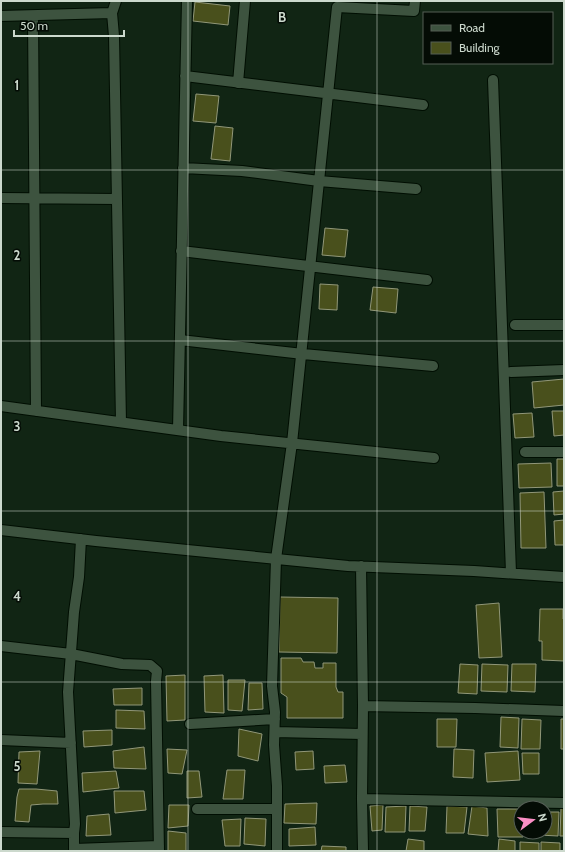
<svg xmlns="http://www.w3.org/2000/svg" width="565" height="852" font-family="Cabin,sans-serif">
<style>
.building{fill:#49501c;stroke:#919779}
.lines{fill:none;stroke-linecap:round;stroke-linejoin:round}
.minor-casing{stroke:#000e02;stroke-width:12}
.minor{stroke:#3d533f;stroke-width:10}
.grid{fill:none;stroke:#ccd9cd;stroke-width:1;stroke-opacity:0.55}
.grid-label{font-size:13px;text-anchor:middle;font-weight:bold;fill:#ccd9cd;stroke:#040c05;stroke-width:3;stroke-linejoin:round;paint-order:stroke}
</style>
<rect width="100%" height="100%" fill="#112514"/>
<path class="building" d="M195 2 230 6 228 25 193 21Z
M196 94 219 96 216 123 193 121Z
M215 126 233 128 230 161 211 159Z
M325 228 348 230 345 257 322 255Z
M320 284 338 285 337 310 319 309Z
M373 287 398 289 396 313 370 310Z
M564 379V405L534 408 532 382Z
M552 411H564V435L554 436Z
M532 413 534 437 515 438 513 414Z
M557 459H564V486H557Z
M551 463 552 487 519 488 518 464Z
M564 491V514L554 515 553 492Z
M544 492 546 548H521L520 493Z
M564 520V545H555L554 521Z
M280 597 338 598 337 653 279 652Z
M499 603 502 657 479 658 476 605Z
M540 609H563V619H564V661L542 660V641H539Z
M281 658H301L303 662H314L315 668H323V663H336V687L338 692H343V718H287V697L281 693Z
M460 664 478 665 477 694 458 693Z
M482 664 508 665 507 692 481 691Z
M512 664H536L535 692 511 691Z
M185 675V720L167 721 166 676Z
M223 675 224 713 205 712 204 676Z
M228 680H245L242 711 228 710Z
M249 683H262L263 709 248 710Z
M142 688V705H114L113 689Z
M116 710 144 711 145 729 116 728Z
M501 717 519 718 518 748 500 747Z
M437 719H457L456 747H437Z
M522 719 541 720 540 749H521Z
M561 719H564V749H561Z
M239 729 262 734 258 761 238 756Z
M112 730V745L84 747 83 731Z
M144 747 146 769 114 768 113 751Z
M167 749 187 750 182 774 168 773Z
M454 749 474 750 473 778 453 777Z
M40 751 37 784 18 783 19 752Z
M313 751 314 769 296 770 295 752Z
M518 751 520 780 487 782 485 753Z
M522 753H539V774H523Z
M345 765 347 782 325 783 324 766Z
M227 770H245L243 799H223Z
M116 771 119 788 83 792 82 773Z
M187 771H199L202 797 187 798Z
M19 789H36L57 791 58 804H43L31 805 29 822 15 821 17 797Z
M114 791H144L146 810 115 813Z
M317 803 316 824 284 823 285 804Z
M169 805H189L188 826 168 828Z
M383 805 382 830 372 831 370 806Z
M406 806 405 832H385L386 807Z
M410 806 427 807 425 831H409Z
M447 806 467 807 464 833H446Z
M472 806 487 808 488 836 468 834Z
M561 808H564V836H560Z
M497 809H521V832H523V837H498Z
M545 812H559L558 836 539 835V832H545Z
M109 814 111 835 86 836 87 816Z
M245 818 266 819 265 846 244 844Z
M241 819 240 846H225L222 820Z
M315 827 316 845 289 846V829Z
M168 831 186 833V851H168Z
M408 839 424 841V851H406Z
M499 839 515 841V851H498Z
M520 842 539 843V851H520Z
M541 842 560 843V851H541Z
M322 846 346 847V851H321Z"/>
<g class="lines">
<defs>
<path id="minor" d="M112 13 116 1
M1 16 112 13 114 36 121 422
M33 16 36 411
M185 76 423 105
M493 80 511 573
M238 83 245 1
M183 168 242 171 319 181 416 189
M1 198 117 199
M181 251 427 280
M515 325H564
M180 340 303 354 433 366
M511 372 564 370
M1 406 221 436 434 458
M178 430 187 1
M525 452H564
M1 530 96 541 348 566 474 571 564 577
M361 566 363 706 362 799 363 851
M1 646 71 654 122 664 150 665 157 671 156 681 159 851
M363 706 475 708 564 711
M190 724 275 719
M275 732 362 734
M1 740 71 743
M362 799 564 803
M197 809H277
M1 832 74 833
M74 849 159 846
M74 851V833L75 824 68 692 74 612 79 577 81 539
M277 851V786L274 745 275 712 272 686 276 559 292 443 337 7 414 11 415 1"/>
</defs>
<use href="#minor" class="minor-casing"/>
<use href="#minor" class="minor"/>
</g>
<path class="grid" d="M188 1V851M377 1V851M1 170H564M1 341H564M1 511H564M1 682H564"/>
<g class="grid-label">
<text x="282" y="22">B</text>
<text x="17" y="90">1</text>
<text x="17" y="260">2</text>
<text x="17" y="431">3</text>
<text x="17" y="601">4</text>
<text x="17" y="771">5</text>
</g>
<rect width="565" height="852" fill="none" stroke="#ccd9cd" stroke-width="4"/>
<rect x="423" y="12" width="130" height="52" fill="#040c05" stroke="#545e55"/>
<rect x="431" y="25" width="20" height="6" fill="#3d533f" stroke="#545e55"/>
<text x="459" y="32" font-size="12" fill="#ccd9cd">Road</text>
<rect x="431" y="42" width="20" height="12" fill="#49501c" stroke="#545e55"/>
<text x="459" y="52" font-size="12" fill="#ccd9cd">Building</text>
<g transform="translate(533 820) rotate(75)"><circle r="19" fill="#040c05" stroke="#545e55"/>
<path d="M0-3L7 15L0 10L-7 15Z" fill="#fb8fc5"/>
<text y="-6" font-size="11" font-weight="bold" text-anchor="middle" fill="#ccd9cd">N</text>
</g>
<path d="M14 30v6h110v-6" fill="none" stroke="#ccd9cd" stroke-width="2"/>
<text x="20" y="30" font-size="12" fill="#ccd9cd" stroke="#040c05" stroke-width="3" paint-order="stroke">50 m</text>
</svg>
